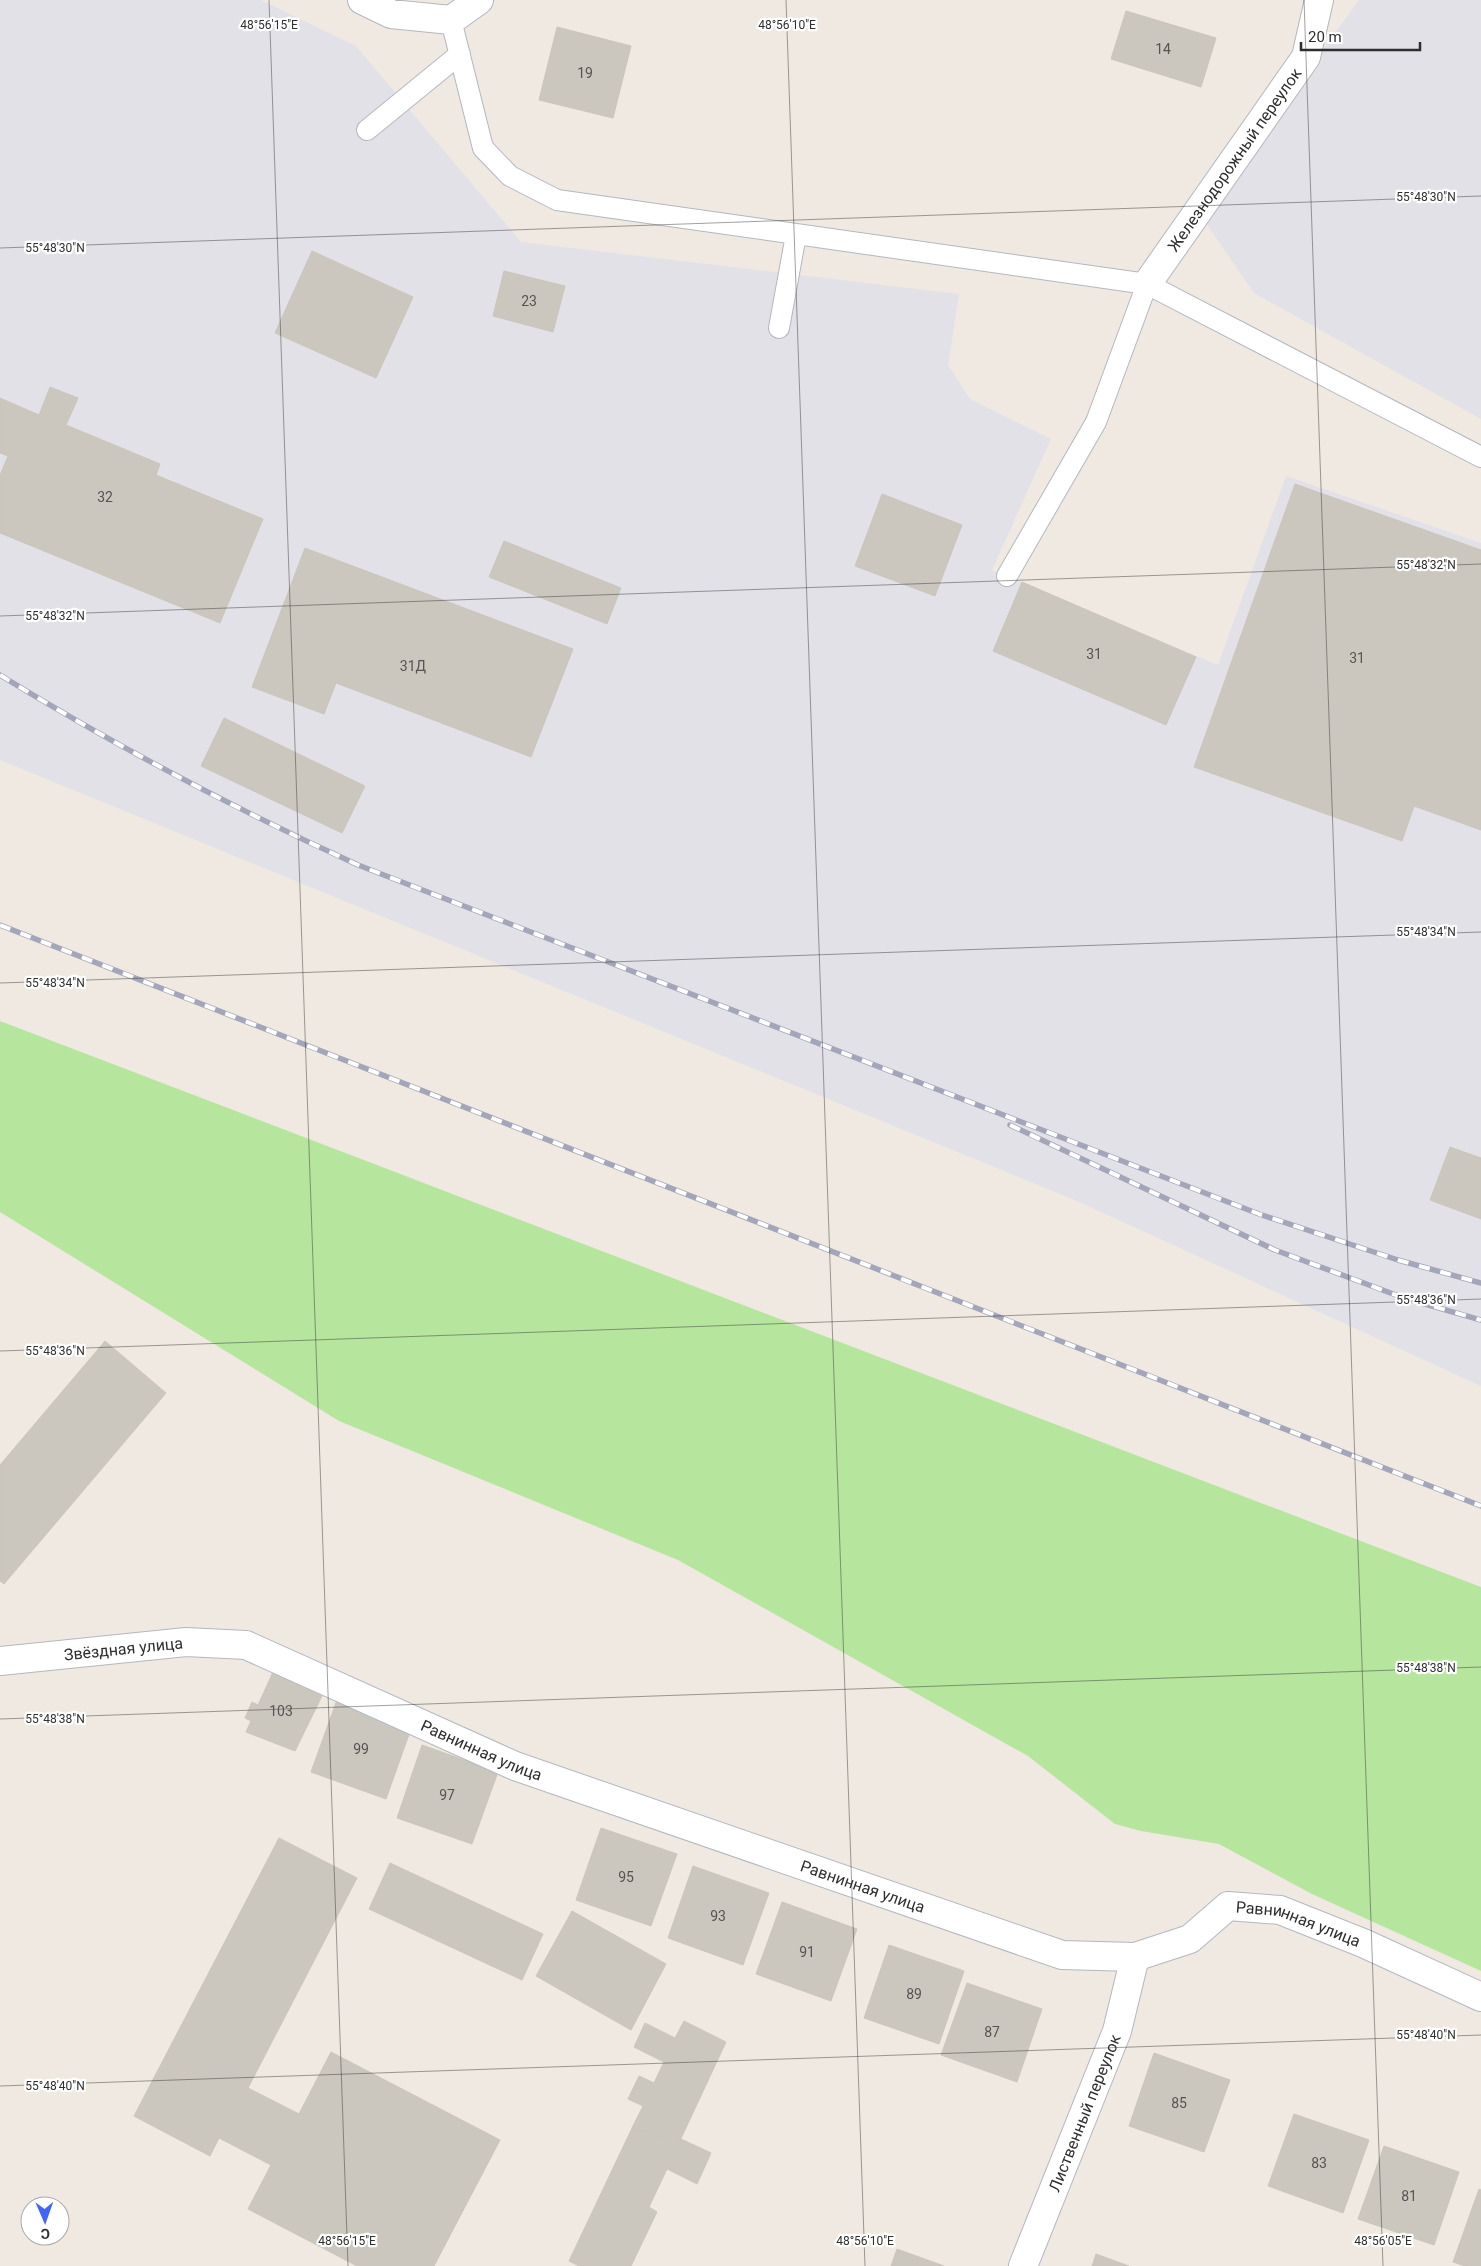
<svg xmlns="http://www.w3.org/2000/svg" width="1481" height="2266" font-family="Roboto,sans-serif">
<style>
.industrial{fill:#e3e1e8}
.green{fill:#b6e59e}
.building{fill:#cbc7bf;stroke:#cbc5ba}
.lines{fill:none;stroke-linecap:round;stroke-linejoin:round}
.lane-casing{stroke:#b4b7c1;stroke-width:22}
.street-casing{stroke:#b4b7c1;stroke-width:30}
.lane{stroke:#fff;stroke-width:20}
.street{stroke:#fff;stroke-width:28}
.rail-casing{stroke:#a3a6b8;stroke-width:5.5}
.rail{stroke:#fff;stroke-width:4;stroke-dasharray:11;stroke-linecap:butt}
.ticks{fill:none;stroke:#2e2e2e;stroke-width:1;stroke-opacity:0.45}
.labels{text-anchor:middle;stroke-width:4.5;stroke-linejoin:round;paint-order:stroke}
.number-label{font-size:14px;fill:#555452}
.street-label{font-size:16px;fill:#2e2e2e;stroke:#fff}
.ticks-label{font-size:12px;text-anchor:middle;fill:#2e2e2e;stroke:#fff;stroke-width:4.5;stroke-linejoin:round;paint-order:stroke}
</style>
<rect width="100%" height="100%" fill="#efe9e1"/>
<path class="industrial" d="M0 0H261L356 46 521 242 959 294 948 365 970 399 1051 439 992 570 1218 665 1286 476 1481 543V1386L1077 1201 0 760Z
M1359 0H1481V419L1254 293 1201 216Z"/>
<path class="green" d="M0 1021 1481 1587V1971L1312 1894 1219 1844 1141 1831 1115 1824 1028 1756 678 1560 339 1421 0 1212Z"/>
<path class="building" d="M1126 11 1216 38 1201 87 1111 59Z
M557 27 631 46 613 118 539 100Z
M312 251 413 297 376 378 275 333Z
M504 271 565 286 553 332 493 316Z
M50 387 78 398 66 425 160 464 156 475 263 519 220 623 0 533V475L8 456 0 453V398L39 415Z
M1295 484 1481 550V830L1414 806 1402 841 1194 767Z
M882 494 962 525 935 596 855 566Z
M504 541 621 588 607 624 489 577Z
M305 548 573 649 531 757 336 683 324 714 252 687Z
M1022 582 1196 657 1166 725 993 651Z
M224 718 365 786 342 833 201 766Z
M1450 1147 1481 1158V1219L1430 1200Z
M105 1341 166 1393 4 1584 0 1581V1465Z
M274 1670 292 1678 291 1682 322 1696 295 1751 246 1732 251 1721 245 1718 252 1702 258 1705Z
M337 1700 412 1726 386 1799 311 1772Z
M422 1745 498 1772 472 1844 397 1818Z
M601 1828 677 1854 651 1926 576 1900Z
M279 1838 357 1878 248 2088 299 2114 331 2052 500 2140 434 2266H357L248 2209 271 2165 219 2138 210 2156 134 2116Z
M390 1863 543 1934 522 1980 369 1909Z
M693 1866 769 1893 743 1965 668 1938Z
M782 1902 857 1929 831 2001 756 1974Z
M572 1911 666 1964 631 2030 536 1976Z
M889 1945 964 1971 939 2044 864 2018Z
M967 1983 1042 2009 1017 2082 941 2055Z
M684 2021 726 2042 677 2147 633 2126 643 2106 628 2099 639 2076 654 2083 664 2062 634 2047 645 2023 675 2038Z
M1154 2053 1230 2080 1204 2152 1129 2126Z
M1294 2114 1369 2140 1343 2213 1268 2186Z
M633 2126 677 2147 681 2139 711 2153 697 2184 667 2169 649 2207 657 2212 631 2266H579L569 2261Z
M1384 2146 1459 2172 1434 2245 1358 2219Z
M1479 2189 1481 2190V2266H1465L1453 2262Z
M897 2249 944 2266H891Z
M1096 2254 1129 2266H1092Z"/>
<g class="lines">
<defs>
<path id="lane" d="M451 20 483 148 510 176 557 200 1147 284 1481 457
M367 130 460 54
M779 328 796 235
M1007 576 1096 422 1147 284"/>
<g id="street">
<path d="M362 0 391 14 451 20 479 0"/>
<path id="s1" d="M1147 284 1306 57 1319 0"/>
<path id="s2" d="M0 1661 186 1642 246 1645 515 1766 1062 1955 1135 1957 1190 1939 1228 1906 1280 1910 1363 1943 1481 1997"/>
<path id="s3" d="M1023 2266 1117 2031 1135 1957"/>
</g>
</defs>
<use href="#lane" class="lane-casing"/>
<use href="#street" class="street-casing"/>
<use href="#lane" class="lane"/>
<use href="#street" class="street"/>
<defs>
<path id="rail" d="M0 675C116 746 235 809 358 865L1259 1214 1398 1260 1481 1283
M0 925 1481 1506
M1010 1125 1275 1250 1404 1298 1481 1320"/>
</defs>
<use href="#rail" class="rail-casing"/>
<use href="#rail" class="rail"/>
</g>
<path class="ticks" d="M269 0 348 2266M786 0 865 2266M1304 0 1383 2266M0 248 1481 196M0 616 1481 564M0 983 1481 932M0 1351 1481 1299M0 1719 1481 1667M0 2086 1481 2035"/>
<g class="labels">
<g class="number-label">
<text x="1163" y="54">14</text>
<text x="585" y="78">19</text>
<text x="529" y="306">23</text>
<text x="105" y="502">32</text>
<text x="1094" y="659">31</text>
<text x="1357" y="663">31</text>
<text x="413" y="671">31Д</text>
<text x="281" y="1716">103</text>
<text x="361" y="1754">99</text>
<text x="447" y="1800">97</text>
<text x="626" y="1882">95</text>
<text x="718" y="1921">93</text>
<text x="807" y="1957">91</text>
<text x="914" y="1999">89</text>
<text x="992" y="2037">87</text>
<text x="1179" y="2108">85</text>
<text x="1319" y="2168">83</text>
<text x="1409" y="2201">81</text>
</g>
<g class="street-label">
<text dy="6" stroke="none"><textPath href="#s1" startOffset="152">Железнодорожный переулок</textPath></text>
<text dy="6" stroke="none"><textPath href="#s2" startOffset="124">Звёздная улица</textPath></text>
<text dy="6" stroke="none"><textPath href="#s2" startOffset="505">Равнинная улица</textPath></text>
<text dy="6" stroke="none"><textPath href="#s2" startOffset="910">Равнинная улица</textPath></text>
<text dy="6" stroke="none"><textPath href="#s2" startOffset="1375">Равнинная улица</textPath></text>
<text dy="6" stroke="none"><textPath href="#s3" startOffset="165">Лиственный переулок</textPath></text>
</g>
</g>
<g class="ticks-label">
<text x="269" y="29">48°56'15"E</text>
<text x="787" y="29">48°56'10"E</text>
<text x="1426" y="201">55°48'30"N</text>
<text x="55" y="252">55°48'30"N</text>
<text x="1426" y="569">55°48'32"N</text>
<text x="55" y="620">55°48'32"N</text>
<text x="1426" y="936">55°48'34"N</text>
<text x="55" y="987">55°48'34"N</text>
<text x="1426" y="1304">55°48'36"N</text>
<text x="55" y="1355">55°48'36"N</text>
<text x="1426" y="1672">55°48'38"N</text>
<text x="55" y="1723">55°48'38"N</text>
<text x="1426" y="2039">55°48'40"N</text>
<text x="55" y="2090">55°48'40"N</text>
<text x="347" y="2245">48°56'15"E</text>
<text x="865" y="2245">48°56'10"E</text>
<text x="1383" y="2245">48°56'05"E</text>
</g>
<g transform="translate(45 2221) rotate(178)"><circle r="24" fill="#ffffff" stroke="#ababab"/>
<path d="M0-4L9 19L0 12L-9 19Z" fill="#4264fb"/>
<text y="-8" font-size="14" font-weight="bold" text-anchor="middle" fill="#2e2e2e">С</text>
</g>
<path d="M1301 42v8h119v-8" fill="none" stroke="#2e2e2e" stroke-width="2.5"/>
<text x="1308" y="42" font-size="15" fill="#2e2e2e" stroke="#ffffff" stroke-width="4" paint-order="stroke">20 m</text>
</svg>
